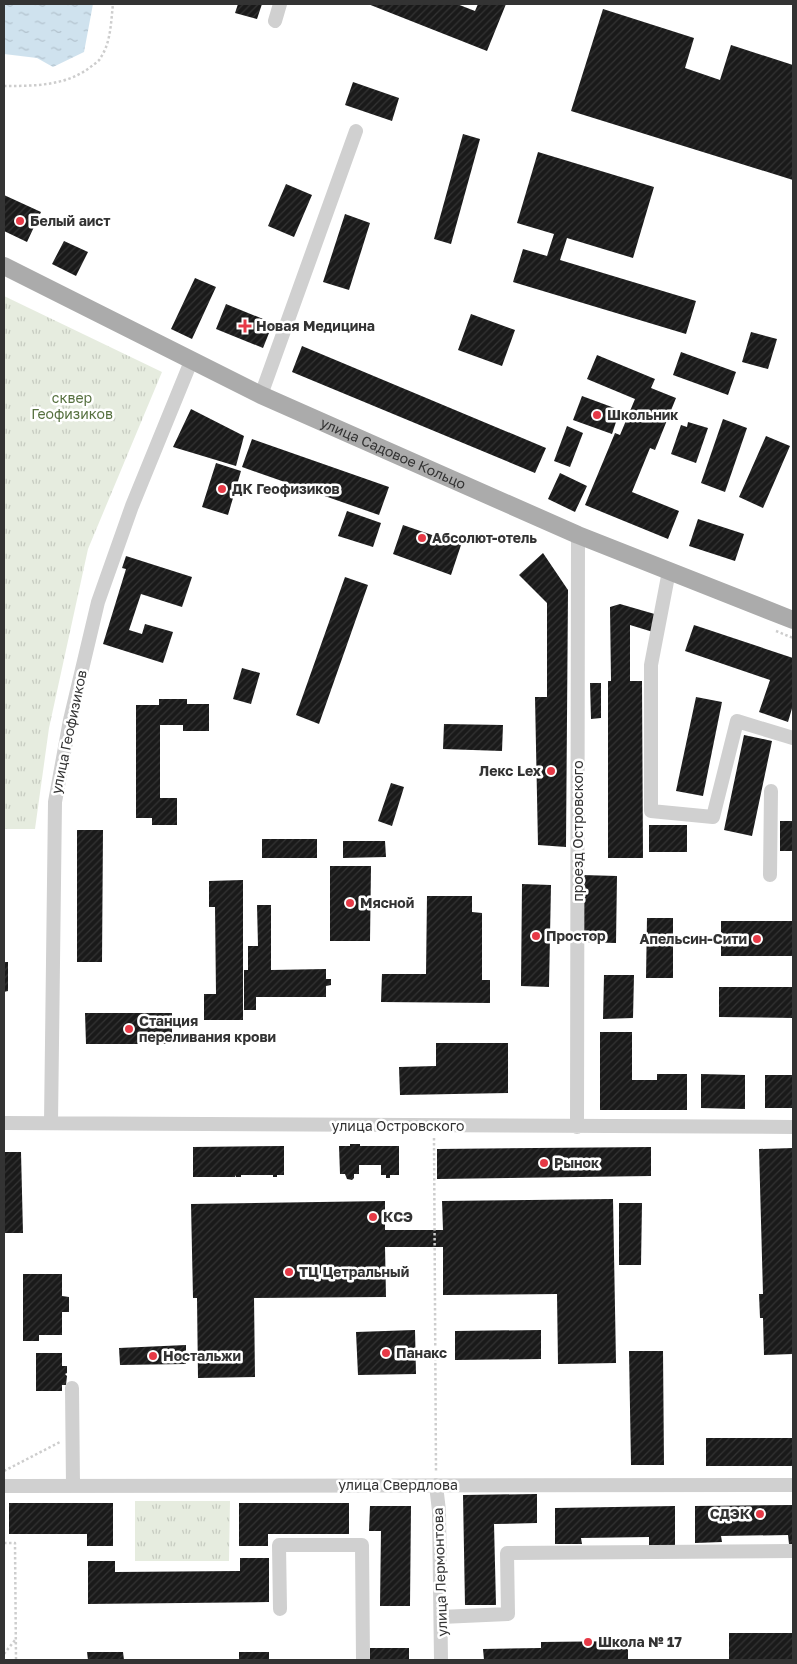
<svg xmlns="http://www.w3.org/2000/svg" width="797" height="1664" font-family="'Golos Text',sans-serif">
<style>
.grass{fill:url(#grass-tufts)}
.water{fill:url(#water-ripples)}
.building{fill:url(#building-hatch)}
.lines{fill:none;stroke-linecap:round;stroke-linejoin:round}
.path{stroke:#cdcdcd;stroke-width:2.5;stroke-dasharray:2.5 2.5;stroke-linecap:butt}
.minor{stroke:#d0d0d0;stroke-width:14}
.major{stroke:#ababab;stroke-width:18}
.poi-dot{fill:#e63946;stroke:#fff;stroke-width:2}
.labels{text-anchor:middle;stroke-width:5;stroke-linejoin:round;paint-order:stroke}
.poi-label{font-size:14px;font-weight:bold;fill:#333;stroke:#fff;text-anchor:start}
.park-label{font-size:14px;fill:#56703f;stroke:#fff}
.street-label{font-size:14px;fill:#333;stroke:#fff}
</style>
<defs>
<pattern id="grass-tufts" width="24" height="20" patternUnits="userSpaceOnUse" patternTransform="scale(1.25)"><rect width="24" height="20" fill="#e6ecdf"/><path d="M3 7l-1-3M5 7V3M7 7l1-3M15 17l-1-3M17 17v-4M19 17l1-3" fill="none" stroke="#c6cbc0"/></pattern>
<pattern id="water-ripples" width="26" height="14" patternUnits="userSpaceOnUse" patternTransform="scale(1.25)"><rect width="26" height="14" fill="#cfe2ee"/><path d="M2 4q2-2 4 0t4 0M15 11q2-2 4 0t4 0" fill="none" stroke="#b2c2cd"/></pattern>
<pattern id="building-hatch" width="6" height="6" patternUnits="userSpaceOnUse" patternTransform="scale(1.25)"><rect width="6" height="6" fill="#1a1a1a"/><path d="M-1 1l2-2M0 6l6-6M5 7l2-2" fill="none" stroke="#333"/></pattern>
</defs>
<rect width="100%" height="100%" fill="#fff"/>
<path class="grass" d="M4 296 162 372 88 549 49 728 35 829H4Z
M135 1501H230L229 1561H135Z"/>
<path class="water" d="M4 4H93L84 52 53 67 37 58 4 54Z"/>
<path class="building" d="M238 4H262L257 19 235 13Z
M368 4H457L475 11 478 4H506L487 51Z
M603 9 694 38 685 68 720 80 731 45 793 65V180L571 111Z
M353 82 399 98 392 121 345 105Z
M463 134 480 139 451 244 434 239Z
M538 152 654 187 633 258 567 238 560 260 696 301 686 334 513 282 523 249 547 256 554 234 517 223Z
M286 184 312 195 294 237 268 226Z
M4 195 41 212 27 242 4 231Z
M345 214 370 223 349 290 323 282Z
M64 241 88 252 76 276 52 264Z
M195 278 216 287 192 339 171 329Z
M226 304 273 323 263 348 216 329Z
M471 314 515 330 502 366 458 350Z
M751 332 777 339 768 369 742 362Z
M302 346 546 448 535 473 292 372Z
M681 352 736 372 728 395 673 375Z
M597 355 655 379 651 388 676 398 655 450 650 448 632 492 679 511 668 539 585 505 615 433 620 435 635 399 587 379Z
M582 396 620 410 612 434 573 420Z
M191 409 244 436 236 466 173 447Z
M723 419 747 428 725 492 701 483Z
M688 422 708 428 696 463 671 454 681 425 687 427Z
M567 426 583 433 570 467 554 461Z
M766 436 790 446 763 508 739 497Z
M252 439 389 487 379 515 242 467Z
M216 463 241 471 228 515 202 507Z
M560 473 587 486 575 512 548 499Z
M347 511 381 523 373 547 338 536Z
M698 519 744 534 735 561 689 546Z
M403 525 461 545 451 575 393 554Z
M543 553 568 590 566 847 538 845 535 697H547V603L519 575Z
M126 556 192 577 182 607 141 594 129 630 142 634 145 624 173 632 163 663 103 644 126 569 122 568Z
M345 577 368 585 319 724 296 715Z
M620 604 658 615 653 632 630 625V681H642L643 858H608V681H611L610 607Z
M694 625 793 658V705L788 722 759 712 770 680 685 651Z
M242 668 260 673 251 704 233 699Z
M590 683H601V718L591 719Z
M696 697 722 702 703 796 676 791Z
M159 699H187V704H209V731H183V725H160V798H177V825H152V818H136V705H159Z
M444 724 503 725 502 751 443 749Z
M744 735 772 741 752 836 724 830Z
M391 783 404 787 392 826 378 821Z
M780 821H793V851H780Z
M649 825H687V852H649Z
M77 830H103L102 962H77Z
M262 839H317V858H262Z
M343 841H385L386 857 343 858Z
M330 866H371L370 941H330Z
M582 875 617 876 616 943 581 942Z
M243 880V1020H204V994H216L215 907H209V881Z
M522 884 551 885 549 987 521 986Z
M427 896H472V912L482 913V980H490V1003L381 1002 382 974H426Z
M257 905H271V970L326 969V979H331V985L326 986V997H256V1010H244V970H248V946H258Z
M647 918H673V978H646Z
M721 921H793V956H721Z
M4 962H8V991L4 992Z
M604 975H634L633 1018 603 1019Z
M719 987H793V1018L719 1017Z
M85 1013H172V1044H86Z
M600 1032H632V1080H657V1074H687V1110H600Z
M436 1043H508V1093L400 1095 399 1067 436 1066Z
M701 1074 745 1075V1109L701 1108Z
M765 1075H793V1108H765Z
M350 1144H360V1146H399V1175H390V1178H386V1175H381V1165H359V1174H354V1178L352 1180 347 1179 345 1174H340L339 1146H350Z
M284 1146V1175H277V1177H273V1175H241V1177H236V1175L235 1177H193V1147Z
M651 1147V1176L437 1179V1149Z
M793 1148V1354L764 1355 763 1318H760L759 1294H763L759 1149Z
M4 1152H21L23 1233H4Z
M613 1199 616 1363 558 1364 557 1294 443 1295V1247H385L386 1297 254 1298 255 1377 198 1378 197 1298H193L191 1204 385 1201V1230H443L442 1201Z
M619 1203H642L641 1265H619Z
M23 1274H62V1296L69 1297V1312H62V1335H39V1341H23Z
M415 1330 416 1374 358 1375 356 1332Z
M541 1330V1359L455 1360V1331Z
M186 1345V1364L120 1365 119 1348Z
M629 1351H663L664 1465H631Z
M36 1353H62V1366H67V1373L65 1374 67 1376 66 1385H62V1391H36Z
M706 1438H793V1466H706Z
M537 1494V1523L494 1524 496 1605H465L463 1495Z
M9 1503H113V1546H87V1534H9Z
M239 1503H349V1534H268V1546H239Z
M793 1505V1544H789L788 1535 721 1536 722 1542 695 1543V1506Z
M370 1506H411L410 1606H380L381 1531H369Z
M675 1506V1545L649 1546V1537L581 1538 582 1544H555V1508Z
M240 1558H269V1602L88 1604V1561H115V1572L240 1571Z
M729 1633H793V1660H729Z
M628 1641V1660H484L483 1649 541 1648V1642Z
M370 1648H409V1660H370Z
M87 1652H123L124 1660H88Z
M239 1652H269V1660H239Z"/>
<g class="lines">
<path class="path" d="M4 86C35 86 68 86 93 65 96 63 100 60 101 57 111 42 111 21 113 4
M776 631 793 638
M434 1138 436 1472
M4 1471 60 1442
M4 1543H15L16 1660
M4 1654 15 1640"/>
<path class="minor" d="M275 21 280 4
M261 395 356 131
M669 571 651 665V811L713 817 737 721 793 738
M770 875 771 791
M4 1123 793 1127
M51 1123 55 802 70 720 98 602 132 506 192 359
M577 1127 578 535
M72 1388 73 1486
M436 1485 439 1511 441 1660
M4 1486 793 1485
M280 1609 279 1545H362L363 1660
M441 1617 508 1614 507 1553 793 1551"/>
<path class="major" id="s1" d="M4 266 261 395 578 535 793 620"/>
</g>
<g class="poi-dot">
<circle cx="20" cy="221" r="5"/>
<path d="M242.5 318.5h5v5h5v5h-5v5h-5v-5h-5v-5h5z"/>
<circle cx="597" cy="415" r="5"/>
<circle cx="222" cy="489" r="5"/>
<circle cx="422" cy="538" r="5"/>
<circle cx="551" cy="771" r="5"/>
<circle cx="350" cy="903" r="5"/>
<circle cx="536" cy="936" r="5"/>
<circle cx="757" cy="939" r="5"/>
<circle cx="129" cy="1029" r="5"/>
<circle cx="544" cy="1163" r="5"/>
<circle cx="373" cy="1217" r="5"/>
<circle cx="289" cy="1272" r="5"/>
<circle cx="386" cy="1353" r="5"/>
<circle cx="153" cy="1356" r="5"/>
<circle cx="760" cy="1514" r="5"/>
<circle cx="588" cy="1642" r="5"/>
</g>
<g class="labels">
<g class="poi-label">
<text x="30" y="226">Белый аист</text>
<text x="256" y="331">Новая Медицина</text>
<text x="607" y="420">Школьник</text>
<text x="232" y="494">ДК Геофизиков</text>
<text x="432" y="543">Абсолют-отель</text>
<text x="541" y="776" text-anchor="end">Лекс Lex</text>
<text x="360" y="908">Мясной</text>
<text x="546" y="941">Простор</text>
<text x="747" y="944" text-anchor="end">Апельсин-Сити</text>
<text x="139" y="1026">Станция<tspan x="139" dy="16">переливания крови</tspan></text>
<text x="554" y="1168">Рынок</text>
<text x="383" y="1222">КСЭ</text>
<text x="299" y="1277">ТЦ Цетральный</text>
<text x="396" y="1358">Панакс</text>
<text x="163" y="1361">Ностальжи</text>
<text x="750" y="1519" text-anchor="end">СДЭК</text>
<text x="598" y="1647">Школа № 17</text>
</g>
<g class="park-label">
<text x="72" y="403">cквер<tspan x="72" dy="16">Геофизиков</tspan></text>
</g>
<g class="street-label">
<text dy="5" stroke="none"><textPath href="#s1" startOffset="432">улица Садовое Кольцо</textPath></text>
<text transform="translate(69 732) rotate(-78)" y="5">улица Геофизиков</text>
<text transform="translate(578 831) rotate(-90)" y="5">проезд Островского</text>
<text x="398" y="1131">улица Островского</text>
<text x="398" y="1490">улица Свердлова</text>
<text transform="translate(440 1572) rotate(-92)" y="5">улица Лермонтова</text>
</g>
</g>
<rect width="797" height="1664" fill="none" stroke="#333333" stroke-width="10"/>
</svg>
